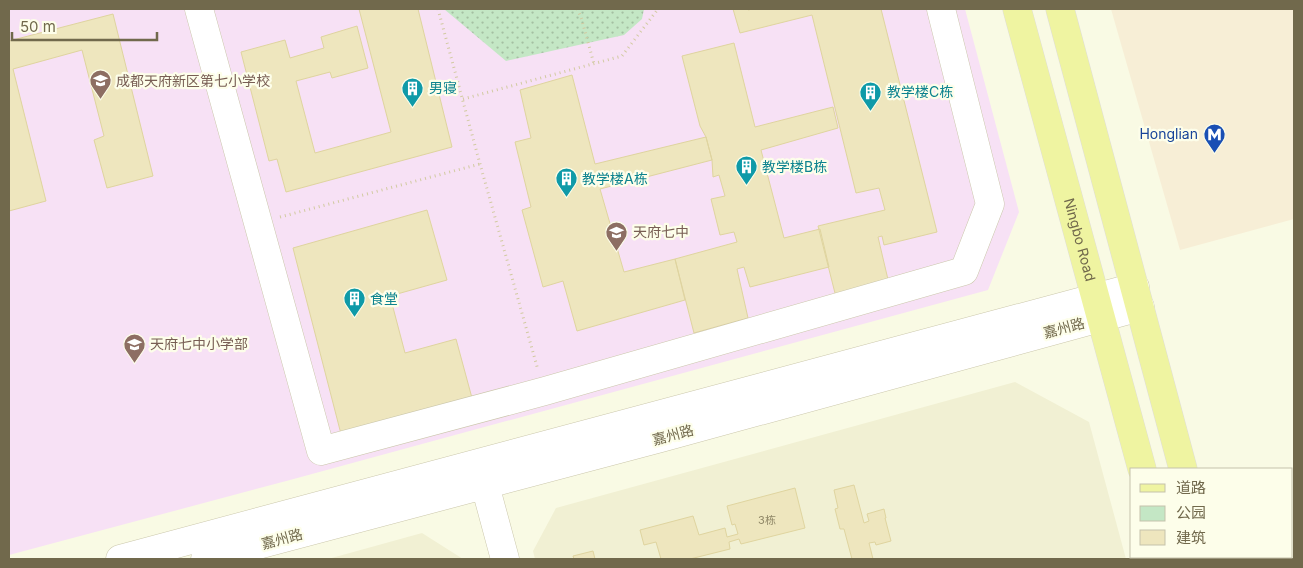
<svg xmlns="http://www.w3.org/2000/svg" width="1303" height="568" font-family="Inter,'Noto Sans SC',sans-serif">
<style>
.residential{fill:#f1f0d3}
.commercial{fill:#f7eed6}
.education{fill:#f7e1f5}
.green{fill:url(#green-dots)}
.building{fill:#eee6be;stroke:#dfd49f}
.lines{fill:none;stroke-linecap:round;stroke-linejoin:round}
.minor-casing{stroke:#cbc7ab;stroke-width:29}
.major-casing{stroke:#e0ded8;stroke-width:29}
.path{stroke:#d2caa1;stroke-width:3;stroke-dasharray:1 4;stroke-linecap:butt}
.minor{stroke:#fff;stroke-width:28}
.major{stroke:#eff4a1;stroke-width:28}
.labels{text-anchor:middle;stroke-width:4.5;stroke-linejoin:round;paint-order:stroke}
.number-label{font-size:11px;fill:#908868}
.education-label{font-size:14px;fill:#785e54;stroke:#fdfeea;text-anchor:start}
.culture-label{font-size:14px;fill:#0d838f;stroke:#fdfeea;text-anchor:start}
.transit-label{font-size:14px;fill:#164399;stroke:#fdfeea;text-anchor:end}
.street-label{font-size:14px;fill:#71694c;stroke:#fdfeea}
</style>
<defs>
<pattern id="green-dots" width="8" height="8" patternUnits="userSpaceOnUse" patternTransform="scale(1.25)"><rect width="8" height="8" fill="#c4e7c5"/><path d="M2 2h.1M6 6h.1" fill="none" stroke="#a4bfa2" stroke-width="1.8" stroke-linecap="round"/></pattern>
</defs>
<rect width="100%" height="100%" fill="#f9fae4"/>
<path class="residential" d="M1015 382 1089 422 1126 559H535L533 551 556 508Z
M422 533 463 559H328Z"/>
<path class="commercial" d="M1111 9H1294V219L1180 250Z"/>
<path class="education" d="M9 9H965L1019 212 988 290 290 480 9 555Z"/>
<path class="green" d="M444 9H644L642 19 624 35 506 61Z"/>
<path class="building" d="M359 9H418L452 147 286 192 277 159 269 161 241 52 285 40 290 58 324 48 321 37 357 26 368 68 332 78 330 72 296 81 315 153 391 132Z
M733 9H747L748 10 753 9H881L937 232 884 245 882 236 878 237 890 288 837 301 818 226 885 210 879 188 856 193 812 15 740 33Z
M113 14 153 176 107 188 94 140 104 136 82 50 13 69 46 201 9 211V41Z
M734 43 755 127 833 107 838 128 761 150 784 238 820 229 829 267 750 287 744 267 737 269 748 318 694 333 675 259 737 242 734 232 720 235 711 199 725 196 719 175 713 177 712 160 706 137 700 126 682 56Z
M572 75 595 164 706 137 712 160 600 189 624 272 675 259 685 300 577 331 563 281 543 287 522 210 531 207 515 142 531 138 520 90Z
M427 210 447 280 390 296 405 353 456 339 472 398 341 434 293 248Z
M854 485 864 523 869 521 867 514 884 509 886 518H885L891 541 876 545 875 542 869 543 873 559H852L844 529H840L835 509 838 508 834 490Z
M795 488 805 528 741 544 739 539 729 542 730 549 690 559H661L656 542 644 545 640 530 693 516 699 535 725 528 727 537 738 534 735 524 732 525 727 506Z
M593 551 595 559H574L573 556Z"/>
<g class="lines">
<defs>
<path id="minor" d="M199 9 321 451 545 391 964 271 990 204 941 9
M485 485 505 559
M120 559 1135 287
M205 559 661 438 1140 307"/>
<g id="major">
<path id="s1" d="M1017 9 1142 469"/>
<path d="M1060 9 1183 469"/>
<path d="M1165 557 1166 559"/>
<path d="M1207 557V559"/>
</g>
</defs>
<use href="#minor" class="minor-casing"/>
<use href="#major" class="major-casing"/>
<path class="path" d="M438 9 480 164 538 370
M577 9 581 17 594 64
M463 99 622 56 658 9
M280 217 480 164"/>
<use href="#minor" class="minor"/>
<use href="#major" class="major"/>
</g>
<defs>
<symbol id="school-pin" viewBox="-11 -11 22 30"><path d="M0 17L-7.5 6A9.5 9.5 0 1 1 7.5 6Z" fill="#8d6e63" stroke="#fdfeea"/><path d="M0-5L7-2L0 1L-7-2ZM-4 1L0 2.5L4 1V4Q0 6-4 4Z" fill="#fff"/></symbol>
<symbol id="building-pin" viewBox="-11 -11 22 30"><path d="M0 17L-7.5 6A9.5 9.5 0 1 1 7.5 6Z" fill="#0f9aa8" stroke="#fdfeea"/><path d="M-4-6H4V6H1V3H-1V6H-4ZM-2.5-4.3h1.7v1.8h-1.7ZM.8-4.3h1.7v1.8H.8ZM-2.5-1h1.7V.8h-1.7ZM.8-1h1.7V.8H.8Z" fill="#fff"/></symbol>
<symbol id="metro-pin" viewBox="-11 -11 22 30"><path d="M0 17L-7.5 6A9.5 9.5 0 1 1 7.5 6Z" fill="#1a4fb4" stroke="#fdfeea"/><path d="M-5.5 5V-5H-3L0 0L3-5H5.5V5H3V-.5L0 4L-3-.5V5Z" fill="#fff"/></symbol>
</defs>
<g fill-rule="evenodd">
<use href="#school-pin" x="88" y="68" width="25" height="34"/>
<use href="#building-pin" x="400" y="76" width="25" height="34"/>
<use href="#building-pin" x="858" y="80" width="25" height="34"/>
<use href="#metro-pin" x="1202" y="122" width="25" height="34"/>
<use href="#building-pin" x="734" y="154" width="25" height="34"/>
<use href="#building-pin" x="554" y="166" width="25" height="34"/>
<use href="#school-pin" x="604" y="220" width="25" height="34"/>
<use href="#building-pin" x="342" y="286" width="25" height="34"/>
<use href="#school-pin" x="122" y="332" width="25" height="34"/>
</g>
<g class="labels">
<g class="number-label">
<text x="767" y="524">3栋</text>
</g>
<g class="education-label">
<text x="116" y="86">成都天府新区第七小学校</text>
<text x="633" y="237">天府七中</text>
<text x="150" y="349">天府七中小学部</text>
</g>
<g class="culture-label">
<text x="429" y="93">男寝</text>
<text x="887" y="97">教学楼C栋</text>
<text x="762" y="172">教学楼B栋</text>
<text x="582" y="184">教学楼A栋</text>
<text x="370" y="304">食堂</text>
</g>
<g class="transit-label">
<text x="1198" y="139">Honglian</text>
</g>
<g class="street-label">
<text dy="5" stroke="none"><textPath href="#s1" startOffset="239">Ningbo Road</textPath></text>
<text transform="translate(1064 328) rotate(-15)" y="5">嘉州路</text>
<text transform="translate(673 435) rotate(-15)" y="5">嘉州路</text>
<text transform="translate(282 539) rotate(-15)" y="5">嘉州路</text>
</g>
</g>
<rect width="1303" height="568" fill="none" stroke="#71694c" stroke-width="20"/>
<rect x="1130" y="468" width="162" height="90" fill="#fdfeea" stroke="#c5c2ab"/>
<rect x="1140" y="484" width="25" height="8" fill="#eff4a1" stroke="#c5c2ab"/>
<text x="1176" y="493" font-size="15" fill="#71694c">道路</text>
<rect x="1140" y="506" width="25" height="15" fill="#c4e7c5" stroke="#c5c2ab"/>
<text x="1176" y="518" font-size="15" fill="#71694c">公园</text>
<rect x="1140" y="530" width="25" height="15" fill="#eee6be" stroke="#c5c2ab"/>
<text x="1176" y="543" font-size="15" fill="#71694c">建筑</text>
<path d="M12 32v8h145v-8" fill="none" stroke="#71694c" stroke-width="2.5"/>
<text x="20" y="32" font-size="15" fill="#71694c" stroke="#fdfeea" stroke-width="4" paint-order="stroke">50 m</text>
</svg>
